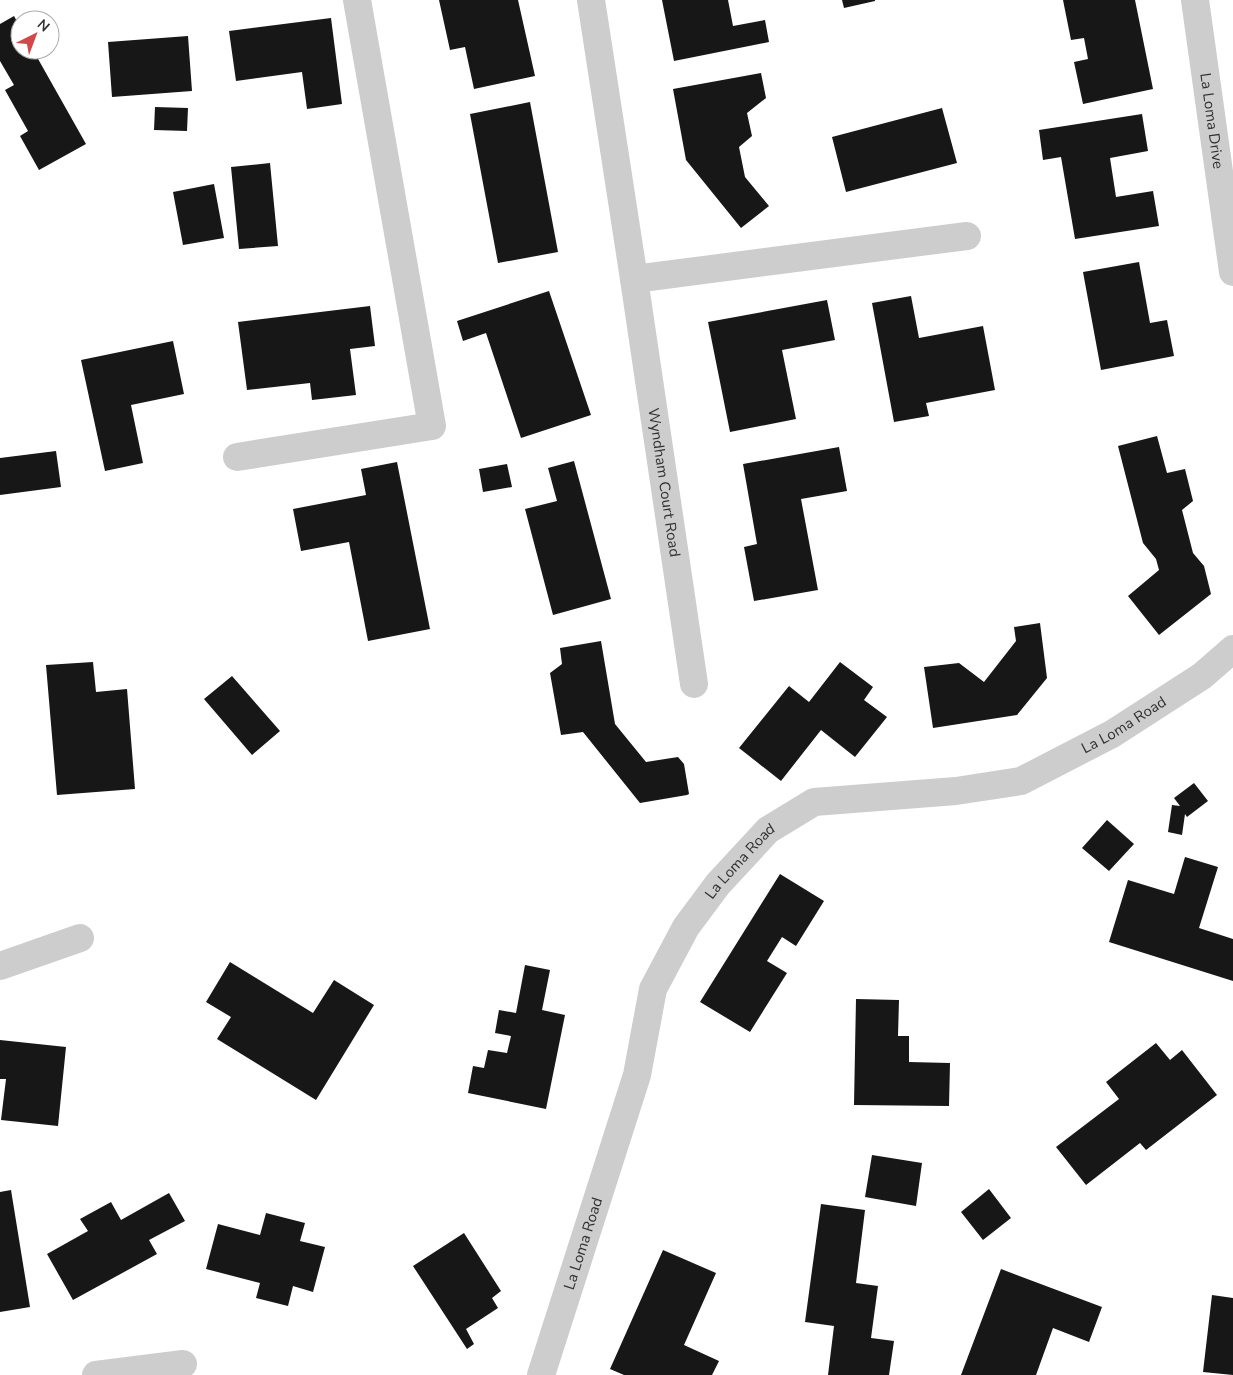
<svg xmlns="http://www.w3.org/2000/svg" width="1233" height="1375" font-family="'Nunito Sans',sans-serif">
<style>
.building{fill:#171717}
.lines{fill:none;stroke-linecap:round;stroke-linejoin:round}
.minor{stroke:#cdcdcd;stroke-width:28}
.labels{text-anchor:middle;stroke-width:5;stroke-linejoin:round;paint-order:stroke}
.street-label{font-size:15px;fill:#303030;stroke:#fff}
</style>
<rect width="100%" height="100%" fill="#fff"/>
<path class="building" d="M439 0H518L535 76 474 89 465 47 450 50Z
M662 0H728L733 26 765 20 769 42 674 61Z
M842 0H875V1L844 8Z
M1063 0H1135L1153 89 1083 104 1074 62 1088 59 1084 38 1071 40Z
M14 16 20 27V50H33L86 144 39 170 20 136 28 131 5 90 14 85 0 61V24Z
M331 18 342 104 307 109 302 72 236 81 229 31Z
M188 36 192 91 112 97 108 42Z
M761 73 766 98 747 113 752 136 739 147 745 177 769 206 741 228 686 160 673 89Z
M530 102 558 252 498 263 470 114Z
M155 107 188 108 187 131 154 130Z
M942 108 957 163 846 192 832 137Z
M1142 114 1148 151 1110 158 1116 197 1153 191 1159 226 1075 239 1061 157 1043 160 1039 130Z
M270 163 278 246 239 249 231 167Z
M214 184 224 238 183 245 173 192Z
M1139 262 1150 323 1167 320 1174 356 1101 370 1083 272Z
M549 291 591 415 521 438 486 333 463 341 457 321Z
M911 296 919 338 983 326 995 390 926 403 929 416 894 422 872 303Z
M827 300 835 340 782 350 796 419 730 432 708 322Z
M370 306 375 346 350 349 356 395 312 400 310 383 247 390 238 322Z
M173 341 184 394 131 405 143 463 105 471 81 360Z
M1157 436 1167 473 1185 469 1193 501 1182 510 1193 553 1204 566 1211 594 1159 635 1128 596 1159 570 1156 559 1143 543 1118 446Z
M839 447 847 491 801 499 818 590 754 601 744 547 757 544 743 464Z
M56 451 61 487 0 495V458Z
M574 461 611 599 553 615 525 509 557 501 548 468Z
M397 462 430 629 368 641 349 542 301 551 293 509 366 495 361 469Z
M507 464 512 487 483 492 479 469Z
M1040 623 1047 678 1017 715 933 728 924 667 959 663 984 682 1016 641 1014 627Z
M601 641 615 724 646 762 678 757 684 764 689 794 687 795 640 803 583 732 561 735 550 673 562 664 560 648Z
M93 662 96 692 127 689 135 789 57 795 46 665Z
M840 662 873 687 864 700 887 717 855 757 821 730 781 781 739 748 789 686 809 702Z
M232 676 280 731 252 755 204 699Z
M1194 783 1208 801 1187 817 1185 814 1182 835 1168 832 1172 805 1180 806 1174 798Z
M1107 820 1134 844 1109 871 1082 848Z
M1185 857 1218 867 1199 928 1233 939V981L1109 942 1128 880 1174 894Z
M780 874 824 901 796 946 782 937 767 961 787 973 750 1032 700 1002Z
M230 962 313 1013 334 980 374 1005 316 1100 217 1039 231 1017 206 1002Z
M525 965 550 970 542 1010 565 1015 546 1109 468 1093 473 1066 484 1068 488 1050 507 1053 511 1036 495 1033 499 1010 516 1013Z
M856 999 899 1000 898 1036H909V1062L950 1063 949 1106 854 1105Z
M0 1040 66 1047 58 1126 1 1120 6 1079H0Z
M1156 1043 1170 1060 1182 1050 1217 1095 1146 1150 1140 1143 1086 1185 1056 1147 1119 1099 1106 1082Z
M872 1155 922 1163 916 1206 865 1197Z
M989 1189 1011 1218 983 1240 961 1212Z
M11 1190 30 1307 0 1312V1192Z
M169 1193 185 1221 149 1240 157 1254 73 1300 47 1254 88 1231 80 1219 111 1202 121 1220Z
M821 1204 865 1210 856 1283 878 1286 871 1338 894 1341 889 1375H828L834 1326 805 1322Z
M266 1213 305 1223 300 1241 325 1247 313 1292 293 1286 288 1306 256 1298 260 1283 206 1269 218 1224 260 1235Z
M464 1233 501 1291 492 1298 498 1308 466 1329 474 1344 467 1349 413 1266Z
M663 1250 716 1273 684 1345 719 1361 712 1375H624L610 1369Z
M1001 1269 1102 1307 1089 1342 1053 1328 1036 1375H961Z
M1212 1295 1233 1298V1375L1203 1372Z"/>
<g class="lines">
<g class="minor">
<path id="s1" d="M591 0 634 279 694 684"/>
<path id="s2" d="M1195 0 1233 272"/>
<path d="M634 279 967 236"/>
<path d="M237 457 432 426 357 0"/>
<path d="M0 966 80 938"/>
<path d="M96 1375 183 1364"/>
<path id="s3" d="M541 1375 637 1075 653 989 686 927 718 884 768 830 814 802 956 791 1021 781 1112 734 1202 676 1233 649"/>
</g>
</g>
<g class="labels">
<g class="street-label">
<text dy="5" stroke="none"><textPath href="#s2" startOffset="122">La Loma Drive</textPath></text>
<text dy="5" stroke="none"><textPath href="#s1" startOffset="488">Wyndham Court Road</textPath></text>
<text dy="5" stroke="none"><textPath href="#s3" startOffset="979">La Loma Road</textPath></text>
<text dy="5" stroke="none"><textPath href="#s3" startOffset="558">La Loma Road</textPath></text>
<text dy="5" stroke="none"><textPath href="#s3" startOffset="138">La Loma Road</textPath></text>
</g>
</g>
<g transform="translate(35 35) rotate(42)"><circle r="24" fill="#ffffff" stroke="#acacac"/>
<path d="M0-4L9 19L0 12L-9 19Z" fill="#d0494a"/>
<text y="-8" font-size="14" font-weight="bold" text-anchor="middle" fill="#303030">N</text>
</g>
</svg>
